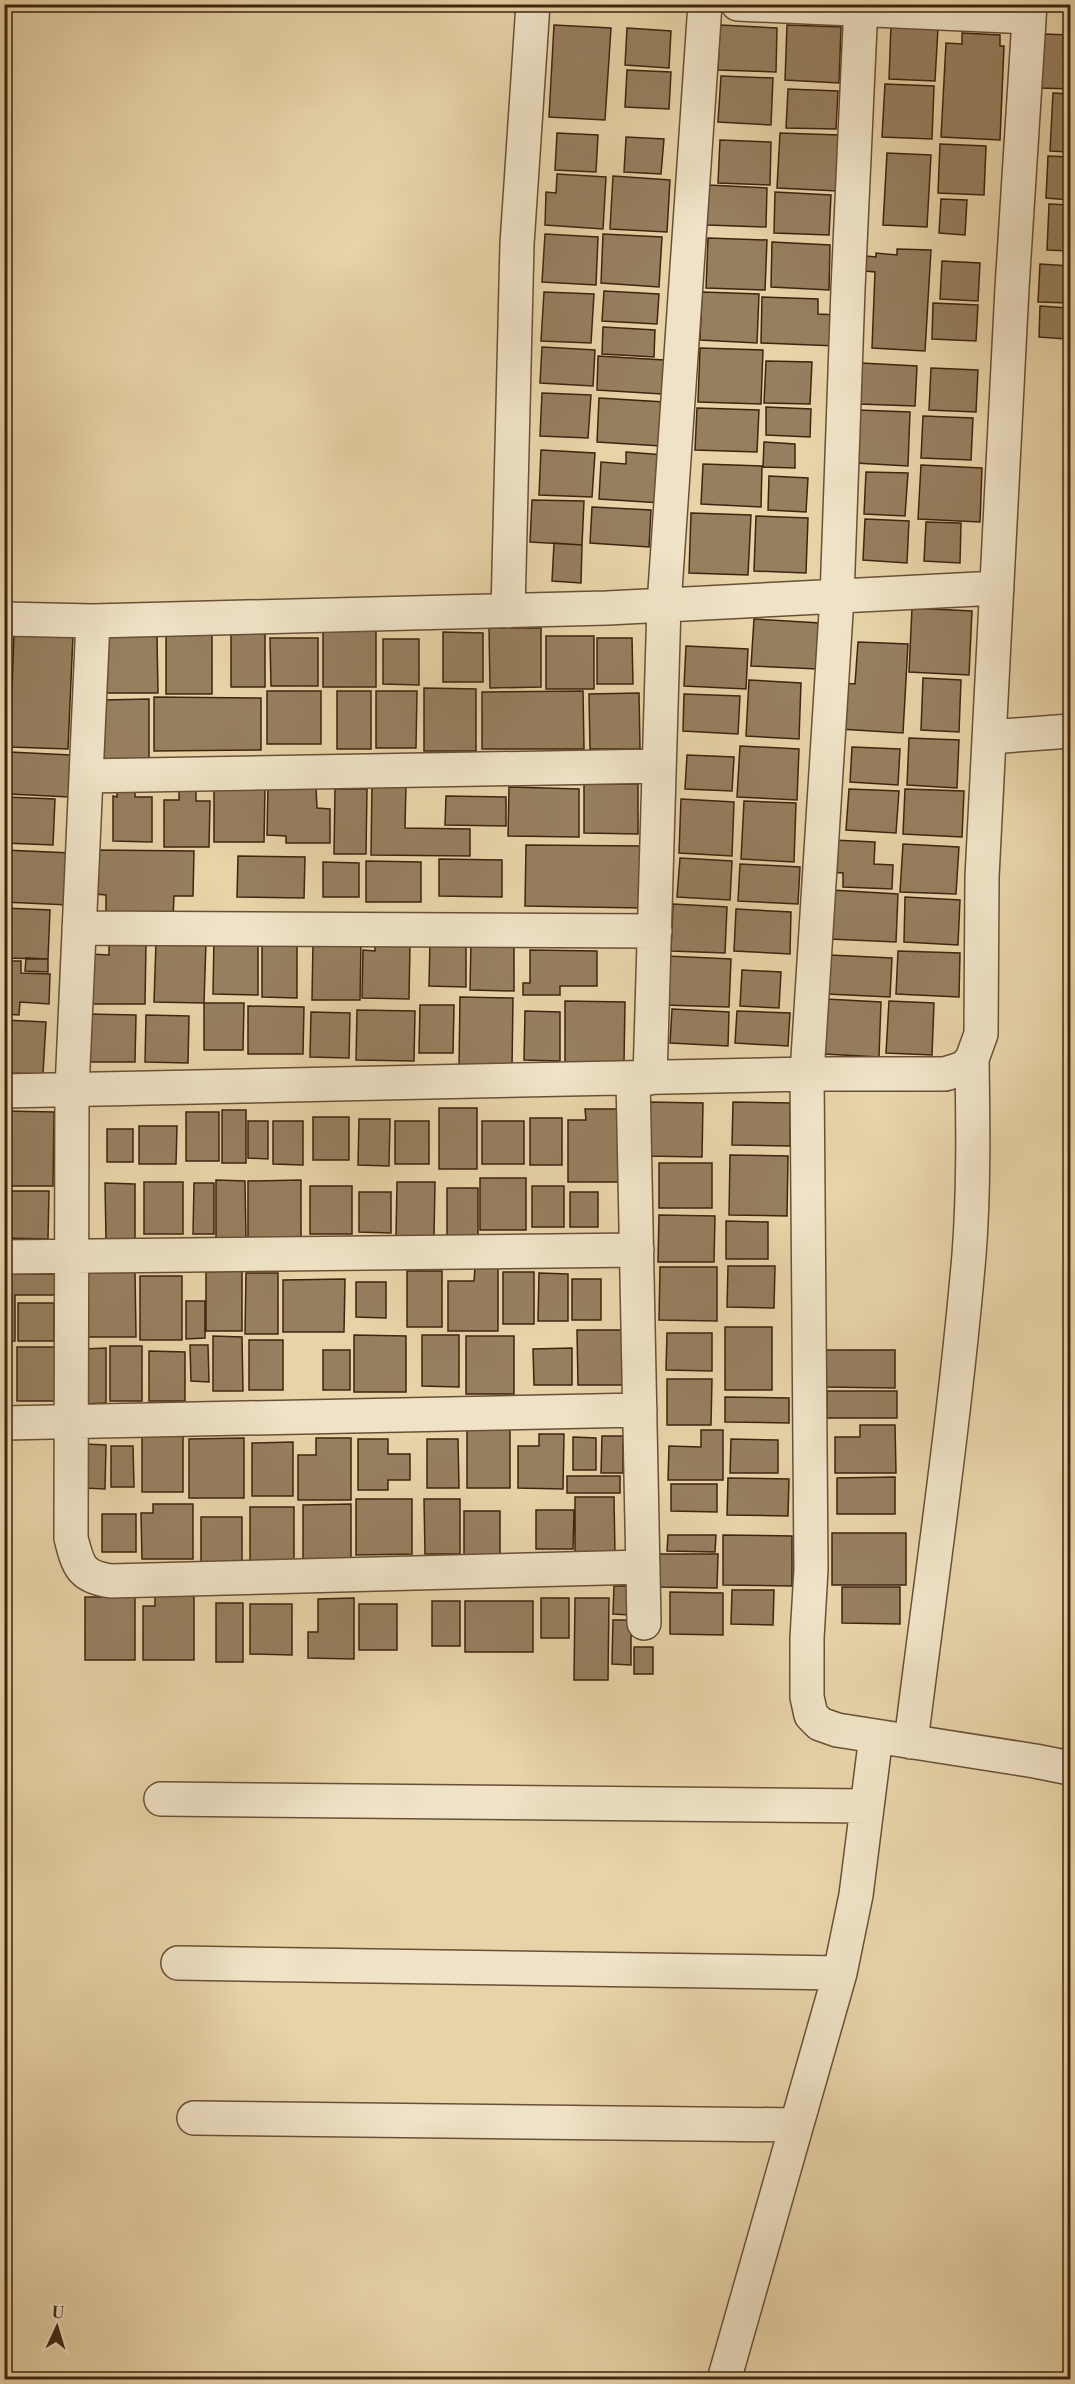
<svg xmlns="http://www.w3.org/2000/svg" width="1075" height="2384" font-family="'Libre Bodoni',serif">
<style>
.building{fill:#967f5f;stroke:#3f240f;stroke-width:1.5}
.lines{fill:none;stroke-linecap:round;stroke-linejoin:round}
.minor-casing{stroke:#695035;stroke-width:36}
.minor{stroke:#efe2c6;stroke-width:33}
</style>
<rect width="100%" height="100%" fill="#e7d3a8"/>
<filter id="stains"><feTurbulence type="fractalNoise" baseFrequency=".00333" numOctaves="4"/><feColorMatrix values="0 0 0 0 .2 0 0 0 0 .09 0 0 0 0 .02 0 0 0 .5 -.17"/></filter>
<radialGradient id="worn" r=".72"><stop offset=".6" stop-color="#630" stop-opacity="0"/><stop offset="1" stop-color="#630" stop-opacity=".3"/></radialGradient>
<path class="building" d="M554 25 611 28 605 120 549 117Z
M720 25 777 28 776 72 718 70Z
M787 25 841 27 839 83 785 80Z
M891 25 938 28 935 81 889 79Z
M627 28 671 31 669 68 625 65Z
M962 33 1000 35V46H1004L1000 140 941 137 946 43 962 44Z
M1043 34 1070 35V89L1041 88Z
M627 70 671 72 669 109 625 107Z
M721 76 773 78 771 125 718 122Z
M885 84 934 86 932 139 882 137Z
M788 89 838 91 836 129 786 128Z
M1053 93 1070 94V152L1050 151Z
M557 133 598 135 596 172 555 170Z
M780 133 839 135 838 191 777 188Z
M626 137 664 139 661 174 624 172Z
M720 140 771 142 770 185 718 183Z
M940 144 986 146 984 195 938 193Z
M887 153 931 155 927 227 883 225Z
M1048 156 1070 157V200L1046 198Z
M557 174 606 177 603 229 545 225 546 192 556 193Z
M613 176 670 180 667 232 610 229Z
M708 185 767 188 766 227 707 225Z
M775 192 831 195 829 235 774 233Z
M941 199 967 200 965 235 939 233Z
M1049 204 1070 205V251L1047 250Z
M545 234 598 237 596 285 542 282Z
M603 234 662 237 659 287 601 283Z
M708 238 767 240 765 290 706 288Z
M772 242 830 245 829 290 771 287Z
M897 249 931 250 925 351 872 348 875 272 865 271 866 256 876 257V253L897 255Z
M942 261 980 263 978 301 940 299Z
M1040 264 1070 266V303L1038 302Z
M604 291 659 294 657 324 602 321Z
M544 292 594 294 591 343 541 341Z
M702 292 759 294 757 343 700 340Z
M762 297 818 299V314L838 315 837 346 761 343Z
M933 303 978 305 976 341 932 339Z
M1040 306 1068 308 1066 339 1039 337Z
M1070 321V363L1064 362 1065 348H1070Z
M603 327 655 330 654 357 602 354Z
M542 347 595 350 593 386 540 383Z
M700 348 763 350 761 404 698 402Z
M598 356 664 360 662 394 597 390Z
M766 361 812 362 810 404 764 403Z
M861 363 917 366 915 406 859 404Z
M931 368 978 370 976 412 929 410Z
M542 393 591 395 588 438 540 436Z
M599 398 664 402 661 446 597 442Z
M766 407 811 409 810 437 766 435Z
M697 408 759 410 757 452 695 450Z
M857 410 910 412 908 466 855 463Z
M923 416 973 418 971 460 921 458Z
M764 442 795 444V468L763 467Z
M541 450 595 453 592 497 539 495Z
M626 452 664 455 661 503 599 499 601 462 626 464Z
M703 464 762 466 761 507 701 504Z
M921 465 982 468 980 522 918 519Z
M866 472 908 473 905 516 864 514Z
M769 476 808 478 806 512 768 510Z
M532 500 584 501 582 545 530 542Z
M592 507 651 510 649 547 590 543Z
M691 513 751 515 748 575 689 573Z
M756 516 808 518 806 573 754 571Z
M865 519 909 521 907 563 863 560Z
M926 522 961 523 960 563 924 561Z
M554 543 582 545 581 583 552 581Z
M912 608 972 611 969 675 909 672Z
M754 619 820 623 818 669 751 666Z
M489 628H541V687L490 688Z
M323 631H376V687H323Z
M231 632H265V687H231Z
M443 632 483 633V682H443Z
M4 633H9L7 684 4 683Z
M14 633 73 635 68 749 10 747Z
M166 634H212V694H166Z
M107 636H157L158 693H107Z
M546 636H594V689H546Z
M270 638H318V686H271Z
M597 638H632L633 684H597Z
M383 639H419V685L383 684Z
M858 642 908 644 903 733 840 729 842 683 855 684Z
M686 646 748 649 746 689 684 686Z
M923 678 961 680 959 732 921 730Z
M749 680 801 683 799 739 746 736Z
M424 688 476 689V751H424Z
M267 691H321V744H267Z
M337 691H371V749H337Z
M376 691H417L416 748H376Z
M583 691 584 749H482V692Z
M639 693 640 749H590L589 694Z
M684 694 740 696 738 734 683 731Z
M154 697 261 698V750L154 751Z
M149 699V760H104L103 700Z
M909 738 959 740 957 788 907 785Z
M740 746 799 749 797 800 737 797Z
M852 747 900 749 898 785 850 782Z
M10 752 70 755 69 797 9 794Z
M687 755 734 757 732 791 685 789Z
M4 756H8L6 797H4Z
M372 784H406L405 828 470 829V856L371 855Z
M584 784H638V834L584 833Z
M214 785 265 786 264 842H214Z
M268 786 316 787 317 808 330 809V843H286V836L267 835Z
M117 787H135V797H152V842L113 841V796L117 797Z
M509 787 579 789V837L508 836Z
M335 789H367L366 854H334Z
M849 789 899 791 896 833 846 830Z
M905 789 964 791 962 837 903 834Z
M179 791H196V801H210L209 847H164V800H179Z
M446 796 506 797V826L445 825Z
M6 797 55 799 53 845 4 843Z
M681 799 734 802 732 856 679 853Z
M744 801 796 803 794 862 741 859Z
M833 840 875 842 874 864 893 865 892 889 843 887V873L831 872Z
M903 844 959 847 956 894 900 892Z
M526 845 643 846V908L525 906Z
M4 850 71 853 69 905 4 902Z
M95 850 194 851 193 896H174L173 918 106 916V895L95 894Z
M238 856 305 857 304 898 237 897Z
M680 858 732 861 730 900 677 897Z
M439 859 502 860V897L439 896Z
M366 861 421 862V902H366Z
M323 862 359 863V897H323Z
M740 864 800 867 798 904 738 901Z
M831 890 898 894 896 942 829 939Z
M905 897 960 900 958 945 904 942Z
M673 904 727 907 725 953 671 951Z
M4 908 50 910 48 959 4 958Z
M736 909 791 912 790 954 734 951Z
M214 936 258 937V995L213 994Z
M109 940 146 941 145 1004H89L90 954 109 955Z
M262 940 297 941V998L262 997Z
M313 941H361L360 1000H312Z
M430 941 466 942V987L429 986Z
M156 942H206L204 1003 154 1002Z
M471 942 514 943V991L470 990Z
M375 944 410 945 409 999 362 998 363 950 375 951Z
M530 950 597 951V986H560V995H523V983H530Z
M898 951 960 953 959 997 896 994Z
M829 955 892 958 890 997 827 994Z
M666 956 731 959 729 1007 664 1005Z
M26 958 48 959V972L25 971Z
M4 961H21V973L50 974 49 1004 20 1002 19 1015 4 1014Z
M742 970 781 972 779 1008 740 1006Z
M460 997 513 998 512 1068H459Z
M826 999 881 1002 879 1057 824 1054Z
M565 1001 625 1002 624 1063H565Z
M889 1001 934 1003 932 1055 886 1053Z
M204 1003H244L243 1050H204Z
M420 1005H454L453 1053H419Z
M248 1006 304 1007 303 1054H248Z
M672 1009 729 1012 728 1046 670 1043Z
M357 1010 415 1011 414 1061 356 1060Z
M525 1011 560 1012V1061L524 1060Z
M737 1011 790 1013 788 1046 735 1043Z
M311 1012 350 1013 349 1058 310 1057Z
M86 1014 136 1015 135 1062H85Z
M146 1015 189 1016 188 1063 145 1062Z
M4 1020 46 1022 43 1074 4 1073Z
M648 1102 703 1103 702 1157 647 1156Z
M733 1102 790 1103V1146L732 1145Z
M439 1108H477V1169H439Z
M585 1109H620L621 1182H568V1120H586Z
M222 1110H246V1163H222Z
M4 1111 54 1112 53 1186H4Z
M186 1112H219V1161H186Z
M313 1117H349V1160H313Z
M530 1118H562V1165H530Z
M359 1119H390L389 1166 358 1165Z
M248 1121H268V1159L248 1158Z
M273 1121H303V1165L273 1164Z
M395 1121H429V1164H395Z
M482 1121H524V1164H482Z
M139 1126H177L176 1164H139Z
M107 1129H133V1162H107Z
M730 1155 788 1156 787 1216 729 1215Z
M659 1163H712V1208H659Z
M480 1178H526V1230H480Z
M216 1180 245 1181 246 1239 216 1238Z
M301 1180V1242H248V1181Z
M144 1182H183V1234H144Z
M397 1182H435L434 1237H396Z
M105 1183 135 1184V1239H106Z
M194 1183H214V1234H193Z
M310 1186H352V1234H310Z
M532 1186H564V1227H532Z
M447 1188H478V1237H447Z
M4 1191H49L48 1239 4 1238Z
M359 1192H391V1233L359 1232Z
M570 1192H598V1227H570Z
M659 1215 715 1216 714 1262H658Z
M726 1221 768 1222V1259H726Z
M728 1266H775L774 1308 727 1307Z
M475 1267H498V1331H448V1281H474Z
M660 1267H717V1321L659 1320Z
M242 1271V1331H206V1272Z
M407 1271H442V1327H407Z
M82 1272H135L136 1337H82Z
M503 1272H534V1324H503Z
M246 1273H278V1334H245Z
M539 1273 568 1274V1321H538Z
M4 1274H56V1295H15V1341H4Z
M140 1276H182V1340H140Z
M345 1279 344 1332H283V1280Z
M572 1279H601V1320H572Z
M356 1282H386V1318L356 1317Z
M186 1301H205V1338L186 1339Z
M18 1303H54V1341H18Z
M725 1327H772V1390H725Z
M577 1330H624L625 1385H578Z
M667 1333H712V1371L666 1370Z
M354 1335 406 1336V1392H354Z
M422 1335H459V1387L422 1386Z
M213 1336 242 1337 243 1391H213Z
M466 1336H514V1394H466Z
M249 1340H283V1390H249Z
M4 1343H9V1400H4Z
M190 1345H208L209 1382 191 1381Z
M110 1346H142V1401H110Z
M17 1347H57V1401H17Z
M106 1348V1403L83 1404V1349Z
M572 1348V1385H534L533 1349Z
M323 1350H350V1390H323Z
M826 1350H895V1388L825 1387Z
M149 1351 185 1352V1401H149Z
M667 1379H712L711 1425H667Z
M827 1391H897V1418H827Z
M725 1397 789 1398V1423L725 1422Z
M860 1425H895L896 1473H835V1437H860Z
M467 1427H510V1488H467Z
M701 1430H723V1480H668L669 1446 701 1447Z
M539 1434H564L563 1489 518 1488V1446H539Z
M142 1436H183V1492H142Z
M602 1436H623V1473H601Z
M573 1437 596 1438V1470H573Z
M244 1438V1498H189V1439Z
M316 1438H351V1500H298V1455H316Z
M358 1439H388V1454H410V1480H388V1490H358Z
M427 1439H458L459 1488H427Z
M731 1439 778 1440V1473H730Z
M293 1442V1496H252V1443Z
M85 1444 106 1445 105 1489 85 1488Z
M111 1446H133L134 1487H111Z
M567 1476H620V1493H567Z
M895 1477V1514H837V1478Z
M728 1478 789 1479 788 1516 727 1515Z
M671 1484H717V1512L671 1511Z
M575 1497H614L615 1556H575Z
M356 1499H412V1554L356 1555Z
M424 1499H460V1554H425Z
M153 1504H193V1559H142L141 1513H153Z
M351 1504V1561L303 1562V1505Z
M250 1507H294V1566L250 1565Z
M536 1510H574L573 1549H536Z
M464 1511H500V1555H464Z
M102 1514H136V1552H102Z
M201 1517H242V1563H201Z
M832 1533H906V1585H832Z
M668 1535H716L715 1552 667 1551Z
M723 1535 792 1536V1586L723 1585Z
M659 1554H718L717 1588 658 1587Z
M614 1586H630V1615L613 1614Z
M842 1587H900V1624L842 1623Z
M732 1590H774L773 1625 731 1624Z
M670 1592 723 1593V1635L670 1634Z
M194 1593V1660H143V1606H155V1594Z
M85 1597H135V1660H85Z
M354 1598V1659L308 1658V1632H318V1599Z
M541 1598H569V1638H541Z
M575 1598H609L608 1680H574Z
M432 1601H460V1646H432Z
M465 1601H533V1652H465Z
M216 1603H243V1662H216Z
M250 1604H292V1655L250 1654Z
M359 1604H397V1650H359Z
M613 1620H631V1665L612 1664Z
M634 1647H653V1674H634Z"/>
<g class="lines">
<defs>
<path id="minor" d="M738 4 1029 17
M861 4 848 289 837 597 807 1074 811 1570 807 1638V1697L811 1715 820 1724 837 1730 1035 1761 1070 1768
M508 611 517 244 533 4
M4 619 93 621 607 608 997 588
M93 621 72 1089 71 1538C78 1566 81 1577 111 1581L643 1567
M990 737 1070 731
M86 776 659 766
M79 928 655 931
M633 1078 644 1623
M650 1078 664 605 705 4
M4 1091 807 1074H945L964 1068 972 1059 981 1034 982 877 1012 288 1030 4
M4 1257 637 1250
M4 1423 640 1410
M911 1742C931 1580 955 1418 969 1255 974 1190 973 1124 972 1059
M161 1799 867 1806
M178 1963 840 1973
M194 2118 796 2125
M724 2380 840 1973 856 1895 876 1736"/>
</defs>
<use href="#minor" class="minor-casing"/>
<use href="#minor" class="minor"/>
</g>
<rect width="1075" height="2384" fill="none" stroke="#e7d3a8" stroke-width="24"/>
<rect x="6" y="6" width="1063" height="2372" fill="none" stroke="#3f240f" stroke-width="3"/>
<rect x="12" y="12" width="1051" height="2360" fill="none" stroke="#3f240f" stroke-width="1.5"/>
<g transform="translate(57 2327) rotate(4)" stroke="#efe2c6" stroke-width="4.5" paint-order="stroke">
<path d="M0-4.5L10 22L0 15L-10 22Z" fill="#3f240f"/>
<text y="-9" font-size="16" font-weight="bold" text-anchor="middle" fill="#3f240f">U</text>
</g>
<rect width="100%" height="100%" filter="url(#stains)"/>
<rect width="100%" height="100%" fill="url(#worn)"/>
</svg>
